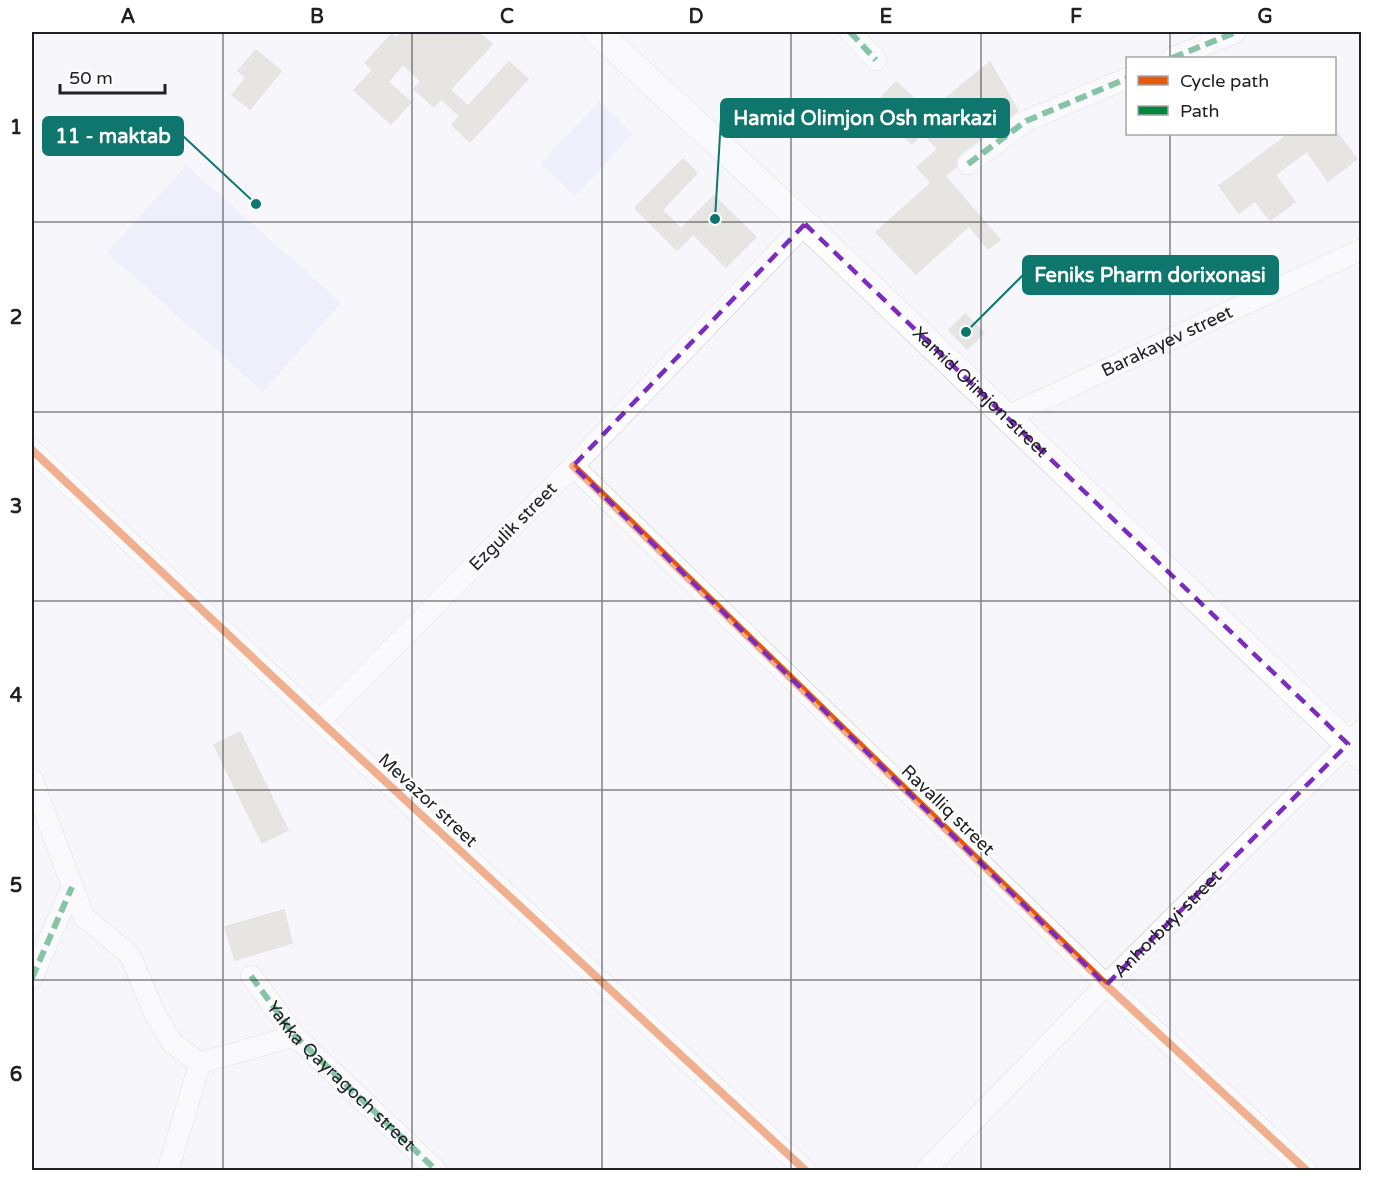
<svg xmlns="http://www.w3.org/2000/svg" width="1393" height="1202" font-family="'Varela Round',sans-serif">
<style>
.green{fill:#e4e6fa}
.building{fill:#d3d1c0;stroke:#cdcccc;stroke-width:1.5}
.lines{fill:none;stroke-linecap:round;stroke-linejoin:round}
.minor-casing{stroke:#c4c4c9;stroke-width:22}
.major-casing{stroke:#c4c4c9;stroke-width:28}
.minor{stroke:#fefefe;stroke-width:21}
.major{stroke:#fefefe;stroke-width:27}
.quiet{stroke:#00873e;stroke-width:6;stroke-dasharray:12 6;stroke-linecap:butt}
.cycleway-casing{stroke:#fff;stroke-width:11}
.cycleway{stroke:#e8590c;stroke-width:8}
.marked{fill:none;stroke:#7b2cbf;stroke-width:4.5;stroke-dasharray:12 8;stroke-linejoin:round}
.grid{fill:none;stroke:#202125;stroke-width:1.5;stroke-opacity:0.55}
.labels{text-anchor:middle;stroke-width:4.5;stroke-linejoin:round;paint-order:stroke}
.street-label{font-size:18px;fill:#202125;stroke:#fff}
.leader{fill:none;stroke:#0f766e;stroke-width:2}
.callout-dot{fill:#0f766e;stroke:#fff;stroke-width:2}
.callout{fill:#0f766e;stroke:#0f766e;stroke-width:2}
.callout-label{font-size:20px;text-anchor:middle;font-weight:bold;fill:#fff}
.neatline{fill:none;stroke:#202125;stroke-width:2}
.grid-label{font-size:20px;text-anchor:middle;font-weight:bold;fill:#202125}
</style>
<rect width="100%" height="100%" fill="#f6f6fb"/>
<path class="green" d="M599 102 633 134 575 196 540 164Z
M186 165 341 303 263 392 107 253Z"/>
<path class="building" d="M403 32H478L492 44 450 90 468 106 509 62 528 79 470 142 452 125 460 116 441 99 434 107 414 89 421 81 403 64 388 82 411 102 391 124 354 90 373 70 365 63 392 34 396 38Z
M256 50 281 71 250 109 232 95 246 78 238 71Z
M990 62 1018 111 960 154 956 159V167L945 176 1000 240 988 249 969 226 916 274 876 232 931 183 917 167 938 149 922 133 912 144 872 107 896 82 929 112Z
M1289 134H1338L1357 159 1328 181 1307 151 1275 175 1295 202 1270 220 1255 201 1239 213 1219 186Z
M683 159 697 173 662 210 681 229 714 196 756 237 726 267 693 234 677 250 635 208Z
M965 314 984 333 967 349 949 330Z
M240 732 288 830 262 843 214 745Z
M284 910 292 943 235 960 225 927Z"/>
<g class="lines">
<defs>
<g id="minor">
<path d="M850 32 876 60"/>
<path d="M1172 58 1236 32"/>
<path d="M968 164 1026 121 1128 78"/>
<path id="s1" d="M1006 417 1362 249"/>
<path d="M32 450 320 721 805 1170"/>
<path d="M573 466 1106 985 1306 1170"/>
<path id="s2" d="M320 721 573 466 805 224"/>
<path d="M32 779 84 917 130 955 154 1012 172 1043 200 1063"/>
<path d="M251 976 295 1036 436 1170"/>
<path d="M32 978 72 887"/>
<path d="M168 1170 200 1063 295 1036"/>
<path id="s3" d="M926 1170 1106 985 1362 730"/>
</g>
<g id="major">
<path id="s4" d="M597 32 805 224 1362 757"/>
</g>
</defs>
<use href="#minor" class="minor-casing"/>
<use href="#major" class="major-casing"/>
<use href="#minor" class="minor"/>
<use href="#major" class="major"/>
<g class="quiet">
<path d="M850 32 876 60"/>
<path d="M1172 58 1236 32"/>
<path d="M968 164 1026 121 1128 78"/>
<path id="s5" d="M251 976 295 1036 436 1170"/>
<path d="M32 978 72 887"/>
</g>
<defs>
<path id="cycleway" d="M32 450 320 721 805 1170
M573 466 1106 985 1306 1170"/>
</defs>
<use href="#cycleway" class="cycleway-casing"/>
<use href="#cycleway" class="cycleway"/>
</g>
<path d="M0 0H1393V1202H0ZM805 224 1348 744 1106 985 573 466Z" fill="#f6f6fb" fill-opacity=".55" fill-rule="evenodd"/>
<path class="marked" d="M805 224 1348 744 1106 985 573 466Z"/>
<path class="grid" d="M223 32V1170M412 32V1170M602 32V1170M791 32V1170M981 32V1170M1170 32V58M1170 134V1170M32 222H1362M32 412H1362M32 601H1362M32 790H1362M32 980H1362"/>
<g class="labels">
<g class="street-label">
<text dy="6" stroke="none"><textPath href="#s1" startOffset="178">Barakayev street</textPath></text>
<text dy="6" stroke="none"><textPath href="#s4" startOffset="526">Xamid Olimjon street</textPath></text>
<text dy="6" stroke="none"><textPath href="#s2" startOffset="274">Ezgulik street</textPath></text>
<text transform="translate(428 800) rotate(43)" y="6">Mevazor street</text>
<text transform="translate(948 810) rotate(44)" y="6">Ravalliq street</text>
<text dy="6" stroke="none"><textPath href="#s3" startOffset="345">Anhorbuyi street</textPath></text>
<text dy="6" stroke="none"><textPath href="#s5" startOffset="135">Yakka Qayragoch street</textPath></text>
</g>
</g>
<path class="leader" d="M715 219L721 118M256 204L183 136M966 332L1023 275"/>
<g class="callout-dot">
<circle cx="715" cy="219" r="6"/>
<circle cx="256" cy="204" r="6"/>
<circle cx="966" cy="332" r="6"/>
</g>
<g class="callout">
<rect x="721" y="99" width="288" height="38" rx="6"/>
<rect x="43" y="117" width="140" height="38" rx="6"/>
<rect x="1023" y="256" width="255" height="38" rx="6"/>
</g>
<g class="callout-label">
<text x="865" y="125">Hamid Olimjon Osh markazi</text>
<text x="113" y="143">11 - maktab</text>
<text x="1150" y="282">Feniks Pharm dorixonasi</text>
</g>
<rect width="1393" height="1202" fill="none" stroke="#ffffff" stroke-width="66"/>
<rect x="1126" y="57" width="210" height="78" fill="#ffffff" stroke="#a6a6a8" stroke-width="1.5"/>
<rect x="1138" y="76" width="30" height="9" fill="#e8590c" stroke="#a6a6a8" stroke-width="1.5"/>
<text x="1180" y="87" font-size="18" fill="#202125">Cycle path</text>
<rect x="1138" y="106" width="30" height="9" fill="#00873e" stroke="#a6a6a8" stroke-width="1.5"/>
<text x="1180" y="117" font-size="18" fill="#202125">Path</text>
<path d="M60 84v9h105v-9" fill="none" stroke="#202125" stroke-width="3"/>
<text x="69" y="84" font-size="18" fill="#202125" stroke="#ffffff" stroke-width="4.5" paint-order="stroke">50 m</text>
<rect x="33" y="33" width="1327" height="1136" class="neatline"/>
<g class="grid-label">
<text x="128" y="23">A</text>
<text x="317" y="23">B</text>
<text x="507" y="23">C</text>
<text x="696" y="23">D</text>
<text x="886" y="23">E</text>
<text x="1076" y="23">F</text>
<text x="1265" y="23">G</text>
<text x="16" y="134">1</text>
<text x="16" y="324">2</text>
<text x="16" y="513">3</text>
<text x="16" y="702">4</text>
<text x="16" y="892">5</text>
<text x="16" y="1081">6</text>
</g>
</svg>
